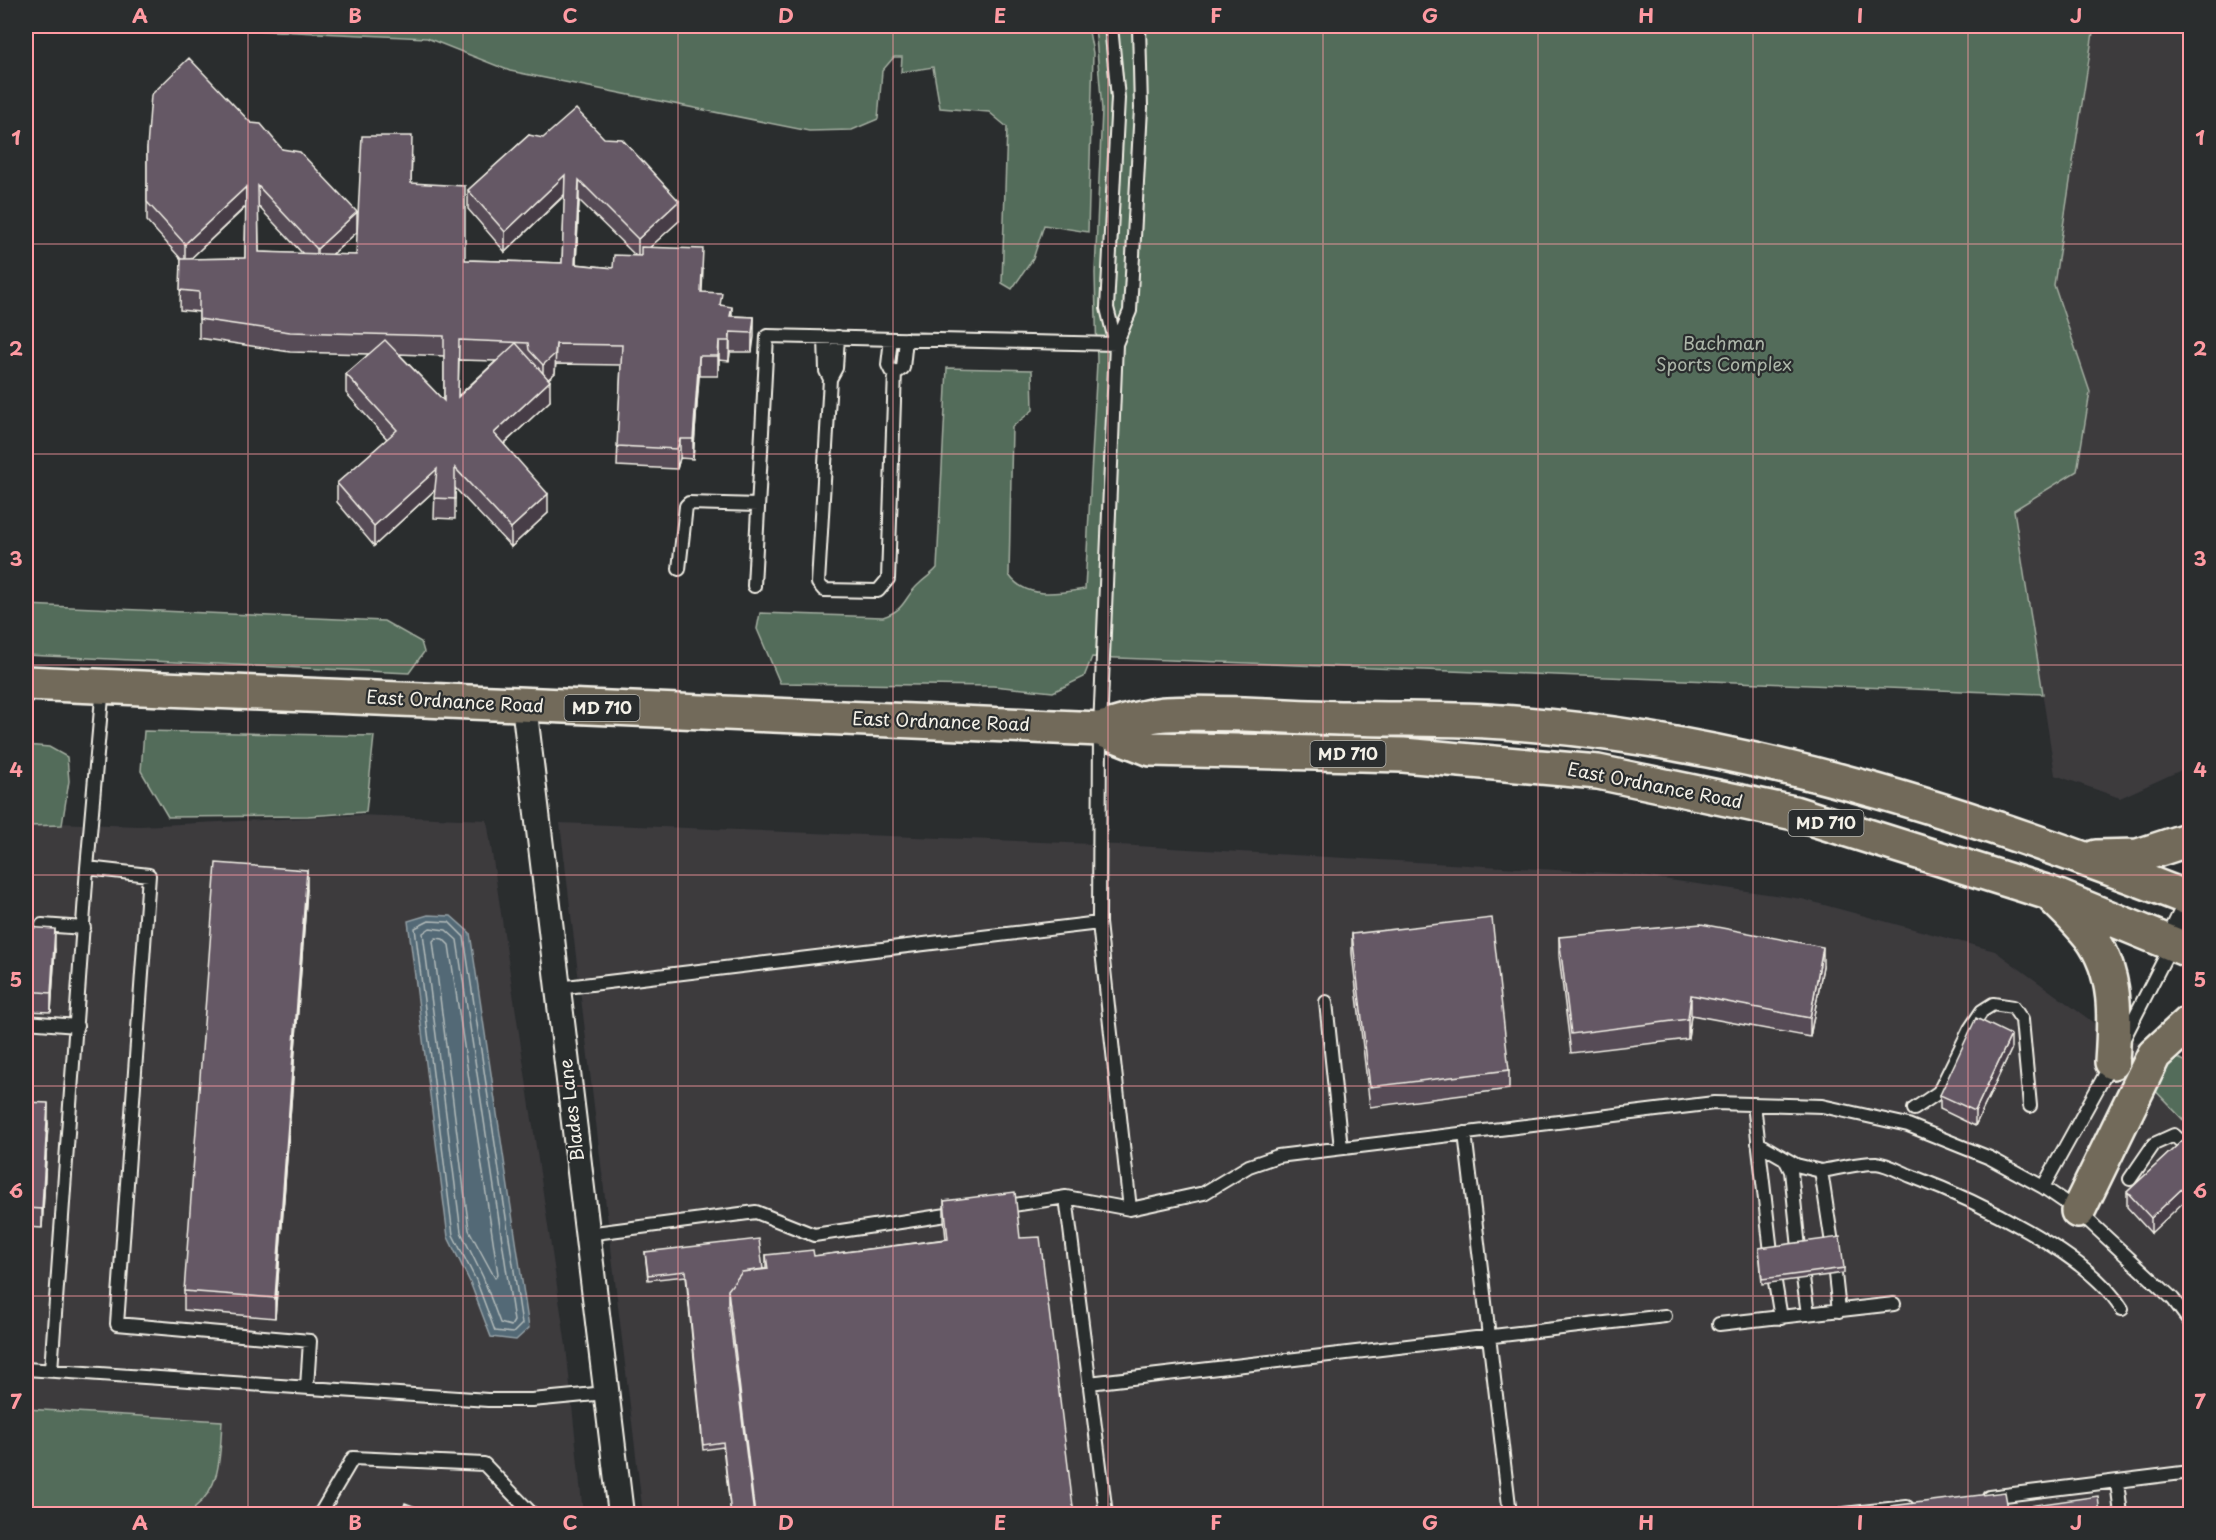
<svg xmlns="http://www.w3.org/2000/svg" width="2216" height="1540" font-family="'Playpen Sans',sans-serif">
<style>
.built{fill:#3c3a3e}
.green{fill:#536c5a;stroke:#a4aea1;stroke-width:1.5}
.water{fill:#526976;stroke:#939fa4;stroke-width:1.5}
.lines{fill:none;stroke-linecap:round;stroke-linejoin:round}
.shore{stroke:#b3bbba;stroke-width:1.5}
.lane-casing{stroke:#f4f1e8;stroke-width:16}
.street-casing{stroke:#f4f1e8;stroke-width:28}
.primary-casing{stroke:#f4f1e8;stroke-width:38}
.lane{stroke:#2a2d2e;stroke-width:12}
.street{stroke:#2a2d2e;stroke-width:24}
.primary{stroke:#726b5a;stroke-width:33}
.wall{fill:#574c57;stroke:#f4f1e8;stroke-width:1.5;fill-rule:evenodd}
.shaded-wall{fill:#473e47;stroke:#f4f1e8;stroke-width:1.5}
.building{fill:#655865;stroke:#f4f1e8;stroke-width:1.5}
.grid{fill:none;stroke:#ff9aa2;stroke-width:1.5;stroke-opacity:0.55}
.labels{text-anchor:middle;stroke-width:4.5;stroke-linejoin:round;paint-order:stroke}
.shield{fill:#2a2d2e;stroke:#b7b6b0;stroke-width:1.5}
.shield-label{font-size:16px;font-weight:bold;fill:#f4f1e8}
.park-label{font-size:18px;fill:#acb5a8;stroke:#2a2d2e}
.street-label{font-size:18px;fill:#f4f1e8;stroke:#2a2d2e}
.neatline{fill:none;stroke:#ff9aa2;stroke-width:2}
.grid-label{font-size:20px;text-anchor:middle;font-weight:bold;fill:#ff9aa2}
</style>
<rect width="100%" height="100%" fill="#2a2d2e"/>
<filter id="ink" filterUnits="userSpaceOnUse"><feTurbulence type="fractalNoise" baseFrequency=".0167" numOctaves="2"/><feDisplacementMap in="SourceGraphic" scale="12" xChannelSelector="R" yChannelSelector="G"/><feConvolveMatrix kernelMatrix="1 2 1 2 8 2 1 2 1" color-interpolation-filters="sRGB"/></filter>
<g filter="url(#ink)">
<path class="built" d="M2094 26H2190V766L2120 798 2055 775 2014 510 2077 471 2090 392 2054 285Z
M359 815 487 820 566 1346 583 1514H26V822L140 826Z
M560 823 1119 845 1627 874 1802 899 1995 951 2101 1028 2167 1054 2152 1086 2190 1127V1514H643Z"/>
<path class="green" d="M162 26H1088L1093 53 1088 232 1044 225 1033 259 1012 289 1002 283 1007 127 989 112 940 108 933 67 901 72 902 57H894L882 71 878 119 852 130 809 131 510 71 427 38Z
M1095 26H2094L2054 285 2090 392 2077 471 2014 510 2043 694 1092 657 1084 677 1053 692 993 686 780 683 757 629 760 613 883 617C907 609 903 598 919 584 925 578 931 575 937 568L947 368 1032 370 1033 410 1012 427 1009 575C1026 600 1059 593 1085 589L1097 362 1095 273 1102 110Z
M26 605 384 621 421 642 424 652 409 673 26 655Z
M144 731 374 736 366 812 308 816 168 817 141 771Z
M26 745 49 747 67 757 69 781 62 825 26 826Z
M2167 1054 2190 1063V1127L2151 1086Z
M26 1409 222 1421C220 1451 222 1487 195 1507L194 1514H26Z"/>
<path class="water" d="M428 915 451 916 470 933 529 1328 516 1340 491 1337 470 1282 448 1237 408 921Z"/>
<g class="lines">
<path class="shore" d="M429 921 449 922 464 937 522 1324 513 1333 495 1331 476 1280 453 1235 415 928Z
M430 928 446 930 457 940 514 1321 511 1326 500 1323 483 1277 461 1232 423 933Z
M436 938 443 939 449 945 498 1274 495 1278 469 1230 433 941Z"/>
<defs>
<path id="lane" d="M1111 26 1118 98 1107 308 1116 344
M825 337 826 371 830 379 818 583 824 590 878 591 888 579 895 371
M891 339 888 365 891 371 897 372 903 368 906 339
M1116 344 1130 311 1141 108 1139 26
M830 379 836 368 838 337
M679 569 686 506 689 503 758 505
M754 586 767 336 1116 344 1100 729 1099 923 1130 1209 1204 1193 1249 1166 1278 1156 1714 1103 1822 1106 1908 1125 1990 1158 2043 1187 2078 1211 2173 1299 2190 1322
M87 868 149 875 117 1324 310 1341 307 1387
M42 925 84 928
M558 988 1099 923
M1326 1002 1341 1148
M26 1022 77 1026
M2123 1040 2171 946
M1754 1104 1771 1252
M1914 1109 1939 1092 1970 1029 1982 1011 1993 1004 2013 1007 2022 1020 2030 1106
M1465 1133 1510 1514
M1758 1143 1796 1165 1821 1171 1832 1243
M1785 1159 1791 1171 1799 1248
M1821 1171C1839 1168 1859 1163 1876 1163 1887 1164 1901 1172 1911 1176 1972 1199 2088 1253 2122 1309
M2130 1179 2154 1144 2174 1135 2190 1150
M2043 1187 2111 1064
M1066 1197 1106 1514
M1001 1207 1066 1197 1130 1209
M587 1234 756 1212 814 1235 960 1213
M1835 1274 1839 1311
M1803 1278 1808 1314
M1775 1282 1781 1318
M1719 1324 1894 1304
M26 1369 488 1400H532L606 1393
M51 1370 87 868 103 686
M1089 1383 1665 1316
M2117 1482 2121 1514
M1989 1497 2190 1472
M320 1514 353 1458 484 1464 532 1514
M1844 1514 1907 1507"/>
<path id="street" d="M524 705 621 1514
M2172 942 2190 905"/>
<path id="primary" d="M26 683 1100 729C1121 724 1145 715 1166 714 1225 711 1286 717 1346 718 1402 720 1458 718 1514 723 1748 741 1973 814 2190 899
M1100 729 1151 749 1403 755 1598 772 1794 813 2049 893 2190 951
M2096 857 2138 856 2190 839
M2054 898C2066 910 2079 922 2090 936 2118 973 2115 1019 2112 1062
M2078 1211 2154 1055 2190 1022"/>
</defs>
<use href="#lane" class="lane-casing"/>
<use href="#street" class="street-casing"/>
<use href="#primary" class="primary-casing"/>
<use href="#lane" class="lane"/>
<use href="#street" class="street"/>
<use href="#primary" class="primary"/>
</g>
<path class="wall" d="M251 123 282 149 357 232 332 255H356L412 155 411 183 465 260 562 263 565 195 505 252 468 209V190L529 135 679 221 650 247 703 269 702 292 722 306 732 316 754 317 752 352H730L729 361 719 360 718 376H699L693 459 680 458 677 469 617 466 621 365 556 364 555 373 548 379 550 401 504 444 548 513 511 547 455 488V519L434 518 435 490 374 546 337 502V483L387 439 346 393V374L369 354 290 352 199 338V312L180 310 181 259 147 221V148ZM579 200 636 256 613 268 576 264ZM258 206 303 254 259 252ZM246 207 245 258 190 259ZM399 354 444 356V401ZM459 360 496 361 458 396Z
M307 889 275 1318 184 1310V1291Z
M26 927 55 949 51 1012 26 1011Z
M1352 934 1509 1070V1089L1370 1107 1352 953Z
M1559 937 1823 966 1810 1037 1691 1015 1688 1039 1571 1053 1559 956Z
M2011 1050 1975 1126 1940 1109V1095Z
M26 1102 48 1123 42 1228 26 1227Z
M2183 1140 2151 1233 2127 1207V1192Z
M944 1201 1020 1238 1074 1515H731L723 1447 703 1450 686 1276 648 1280 645 1252 763 1269H766V1255L814 1256 946 1239 944 1220Z
M1759 1248 1844 1268V1273L1762 1284Z"/>
<path class="shaded-wall" d="M565 175V194L505 252V232Z
M579 180V200L575 283V264Z
M246 187V206L185 264V244Z
M679 201V221L638 258V239Z
M357 212V232L317 268V249Z
M732 307V326L730 332V352L729 361 730 316Z
M754 317V337L752 352V333Z
M719 341V360L718 376V356Z
M556 344 555 373 543 384V365Z
M699 356V376L693 459V439Z
M550 381V401L494 453V433Z
M680 439V458L677 469V449Z
M437 469V488L374 546V526Z
M548 494V513L511 547V528Z
M307 870V889L275 1318V1298Z
M55 929V949L51 1012V993Z
M1823 947V966L1810 1037V1018Z
M1691 995V1015L1688 1039V1019Z
M2011 1035V1050L1975 1126V1111Z
M48 1103V1123L42 1228V1209Z
M2190 1181V1196L2151 1233V1218Z"/>
<path class="building" d="M189 58 251 123 261 124 282 149 300 152 357 212 317 249 258 186 259 252 356 255 362 136H412L411 183 465 186V260L562 263 565 175 505 232 468 190 529 135 543 138 576 109 604 138 622 139 679 201 638 239 579 180 575 264 613 268 614 255 641 256V247L703 249 701 292 722 293 720 305 732 307 730 316 754 317 752 333 730 332 729 341H719L718 356H699L693 439H680L677 449 617 446 622 345 556 344 555 354 543 365 529 350 528 343 459 340 458 397 516 343 550 381 494 433 548 494 511 528 455 468V499L434 498 437 469 374 526 337 483 397 430 346 374 385 340 444 401V336L290 332 199 319V292L180 290 181 259 245 258 246 187 185 244 147 202V148L151 95Z
M216 863 307 870 275 1298 184 1291Z
M1492 918 1509 1070 1370 1087 1352 934Z
M1701 924 1823 947 1810 1018 1691 995 1688 1019 1571 1034 1559 937Z
M26 927 55 929 51 993 26 991Z
M1976 1018 2011 1035 1975 1111 1940 1095Z
M26 1102 48 1103 42 1209 26 1208Z
M2183 1140 2190 1148V1181L2151 1218 2127 1192Z
M1015 1192 1020 1238 1040 1237 1074 1515H755L728 1290 742 1272 768 1269 766 1255 813 1250 814 1256 948 1239 944 1201Z
M1840 1237 1844 1268 1762 1279 1759 1248Z
M759 1239 763 1269 742 1272 728 1290V1305L754 1515H731L723 1442 703 1445 686 1271 648 1275 645 1252Z
M2005 1492 2008 1509 2098 1496 2100 1515H1892L1891 1506Z
M405 1503 437 1515H401Z"/>
</g>
<path class="grid" d="M248 26V1514M463 26V1514M678 26V1514M893 26V1514M1108 26V1514M1323 26V1514M1538 26V1514M1753 26V1514M1968 26V1514M26 244H2190M26 454H2190M26 665H2190M26 875H2190M26 1086H2190M26 1296H2190"/>
<g class="labels">
<g class="shield">
<rect x="564.5" y="695" width="75" height="26" rx="4.5"/>
<rect x="1310.5" y="741" width="75" height="26" rx="4.5"/>
<rect x="1788.5" y="810" width="75" height="26" rx="4.5"/>
</g>
<g class="shield-label">
<text x="602" y="714">MD 710</text>
<text x="1348" y="760">MD 710</text>
<text x="1826" y="829">MD 710</text>
</g>
<g class="park-label">
<text x="1724" y="350">Bachman<tspan x="1724" dy="21">Sports Complex</tspan></text>
</g>
<g class="street-label">
<text transform="translate(455 702) rotate(3)" y="6">East Ordnance Road</text>
<text transform="translate(941 722) rotate(2)" y="6">East Ordnance Road</text>
<text transform="translate(1655 786) rotate(11)" y="6">East Ordnance Road</text>
<text transform="translate(572 1110) rotate(-97)" y="6">Blades Lane</text>
</g>
</g>
<rect width="2216" height="1540" fill="none" stroke="#2a2d2e" stroke-width="66"/>
<rect x="33" y="33" width="2150" height="1474" class="neatline"/>
<g class="grid-label">
<text x="140" y="23">A</text>
<text x="355" y="23">B</text>
<text x="570" y="23">C</text>
<text x="786" y="23">D</text>
<text x="1000" y="23">E</text>
<text x="1216" y="23">F</text>
<text x="1430" y="23">G</text>
<text x="1646" y="23">H</text>
<text x="1860" y="23">I</text>
<text x="2076" y="23">J</text>
<text x="16" y="145">1</text>
<text x="2200" y="145">1</text>
<text x="16" y="356">2</text>
<text x="2200" y="356">2</text>
<text x="16" y="566">3</text>
<text x="2200" y="566">3</text>
<text x="16" y="777">4</text>
<text x="2200" y="777">4</text>
<text x="16" y="987">5</text>
<text x="2200" y="987">5</text>
<text x="16" y="1198">6</text>
<text x="2200" y="1198">6</text>
<text x="16" y="1409">7</text>
<text x="2200" y="1409">7</text>
<text x="140" y="1530">A</text>
<text x="355" y="1530">B</text>
<text x="570" y="1530">C</text>
<text x="786" y="1530">D</text>
<text x="1000" y="1530">E</text>
<text x="1216" y="1530">F</text>
<text x="1430" y="1530">G</text>
<text x="1646" y="1530">H</text>
<text x="1860" y="1530">I</text>
<text x="2076" y="1530">J</text>
</g>
</svg>
